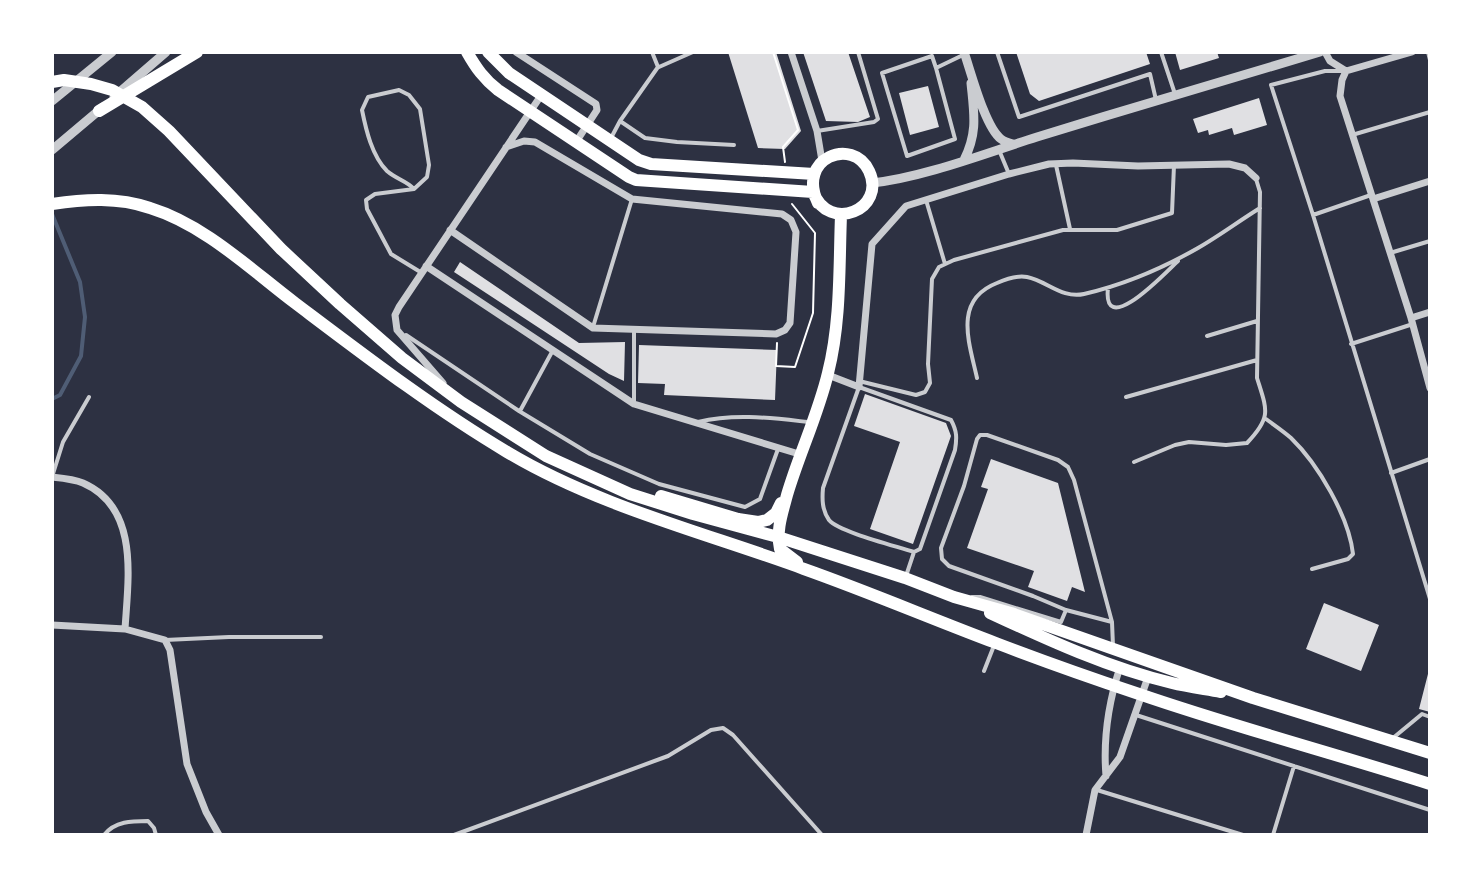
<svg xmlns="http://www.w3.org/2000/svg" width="1482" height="887" font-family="Karla,sans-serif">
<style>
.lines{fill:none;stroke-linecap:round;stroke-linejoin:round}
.stream{stroke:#4f5d75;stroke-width:4}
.building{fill:#e0e0e3}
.path{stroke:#fff;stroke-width:2}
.service{stroke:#caccd0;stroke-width:4}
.minor{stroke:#caccd0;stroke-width:7}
.tertiary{stroke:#caccd0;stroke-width:9}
.primary{stroke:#fff;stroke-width:12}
</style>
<rect width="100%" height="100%" fill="#2d3142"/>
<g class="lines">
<path class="stream" d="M52 214 80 282 85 317 81 356 60 395 52 399"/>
</g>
<path class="building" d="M728 52H776L801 131 785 149 758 148Z
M803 52H848L870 117 858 122 826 121Z
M1016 52H1146L1150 64 1039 101 1030 94Z
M1175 52H1217L1219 58 1180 70Z
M928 86 939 127 910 135 899 93Z
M1259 98 1267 125 1234 135 1232 128 1209 135 1208 130 1198 133 1193 119Z
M460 262 579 343 625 342 624 381 609 374 454 272Z
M639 345 777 350 775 400 664 395 665 384 638 383Z
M865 394 946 423 951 436 913 544 870 529 900 442 854 426Z
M991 459 1058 483 1085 592 1072 587 1067 601 1028 587 1034 571 967 548 988 489 981 487Z
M1324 603 1379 625 1361 671 1306 649Z
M1429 670H1430V712L1419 709Z"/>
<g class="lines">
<path class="path" d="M773 52 798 130 783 147 785 162
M777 343 776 366 795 367 813 313 815 233 792 204"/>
<path class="service" d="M997 52 1019 117 1150 74 1156 100
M1161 52 1175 94
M1428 52 1430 60
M659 67 693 52
M936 68 955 139 907 156 882 73 932 56 936 68 963 55
M1344 71H1325L1271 85 1313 215 1430 599
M620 121 645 138 677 142 734 145
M817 131 874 122 878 119 858 52
M1352 135 1430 112
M611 138 620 121 658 67 652 52
M999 150 1009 174
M1056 165 1070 229
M414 189C407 181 396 179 387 171 372 156 366 130 362 110L368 97 399 90 409 95 420 109 429 165 427 177 414 189 375 194 366 200 367 209 391 254 422 273
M926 200 945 264
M1313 215 1371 195
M1390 253 1430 241
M1108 288C1102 341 1168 270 1178 261
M593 327 632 199
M406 335 519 411 590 454 659 484 745 507 760 499 778 449
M1207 336 1257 321
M1351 344 1413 324
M977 378C969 342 953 300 997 283 1006 279 1017 275 1027 277 1047 281 1062 299 1084 294 1123 285 1163 268 1198 248 1219 236 1239 221 1260 208
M859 381 916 395 925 392 930 383 928 364 932 279 939 267 954 260 1063 230H1117L1172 213 1174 165
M859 387 951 420C957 431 957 438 955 450L920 549 914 552C896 546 839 532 829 520 822 510 822 499 823 488Z
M1126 397 1257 360
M634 404V330
M520 411 553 350
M1266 419C1274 425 1283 431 1291 438 1318 464 1349 517 1353 554L1348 559 1312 569
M698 422C735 413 771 418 808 422
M1134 462 1175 445 1189 442 1226 445 1247 443C1272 417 1267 410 1257 378L1260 192 1256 179
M1391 473 1430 459
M52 477 63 442 89 397
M906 576 914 552
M972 597H980L1061 622 1066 610 1033 596 949 566 942 559 941 548 964 486 977 439 980 435H987L1058 460 1068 467 1074 480 1112 622 1113 646
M1066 610 1112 622
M165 640 229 637H321
M984 671 995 643
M1136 715 1430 810
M1393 738 1422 714 1430 717
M1097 790 1243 835
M104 835C115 821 132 821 148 821L154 828 156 835
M454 835 668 756 711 730 723 728 733 735 822 835
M1273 835 1294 766"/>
<path class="minor" d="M516 52 596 104 597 110 576 142
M791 52 817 131 822 161
M1325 52 1330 61 1346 71
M1346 71 1342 80 1340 96 1411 318 1430 388
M1346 71 1412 52
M1373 199 1430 181
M450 230 593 328 776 334 785 330 790 323 796 232 791 220 782 214 632 199 535 142 524 141 506 147
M426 266 634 404 799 454
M1411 318 1430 312
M828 375 859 387 872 244 906 206 1009 174 1049 164 1073 163 1138 166 1229 164 1245 168 1256 178
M443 383 397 330 395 315 399 307 542 94
M52 477C62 478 74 479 83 483 140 508 128 579 125 629
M52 625 125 629 165 640 170 650 187 764 206 812 219 835
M1106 776C1103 740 1109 701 1120 667
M1086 835 1095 790 1120 757 1148 677"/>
<path class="tertiary" d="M964 52C971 72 985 127 1001 139 1005 142 1009 143 1013 144
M114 97 166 52
M52 101 112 52
M52 150 103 107
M964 160C978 132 974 114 971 83
M872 183C925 177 986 153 1037 137 1131 108 1225 80 1320 52"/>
<path class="primary" d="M467 52C476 68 484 79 498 90L629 177 636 180 813 192C829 234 887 209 869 171 853 136 796 158 818 203
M488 52 509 73 639 160 651 164 814 174
M52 82 64 80 91 84 112 90 142 107 169 131 281 249 340 304 402 358 461 402 546 456 630 494 693 514 778 537 905 578 954 597 1011 613 1253 698 1430 753
M99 111 197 52
M52 204C85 199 118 197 150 208 205 225 250 269 295 303 364 355 433 408 507 452 597 506 706 533 804 569 869 592 932 619 996 643 1043 661 1091 678 1139 694 1235 727 1333 753 1430 784
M661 496 738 519 758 522 767 520 776 513 781 503
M797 562 780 549C776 530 782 514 787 495 799 454 818 415 828 373 841 322 839 267 841 215
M990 613C1048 640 1109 668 1172 683 1188 687 1205 689 1221 692"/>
</g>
<rect width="1482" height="887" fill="none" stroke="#ffffff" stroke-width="108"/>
</svg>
